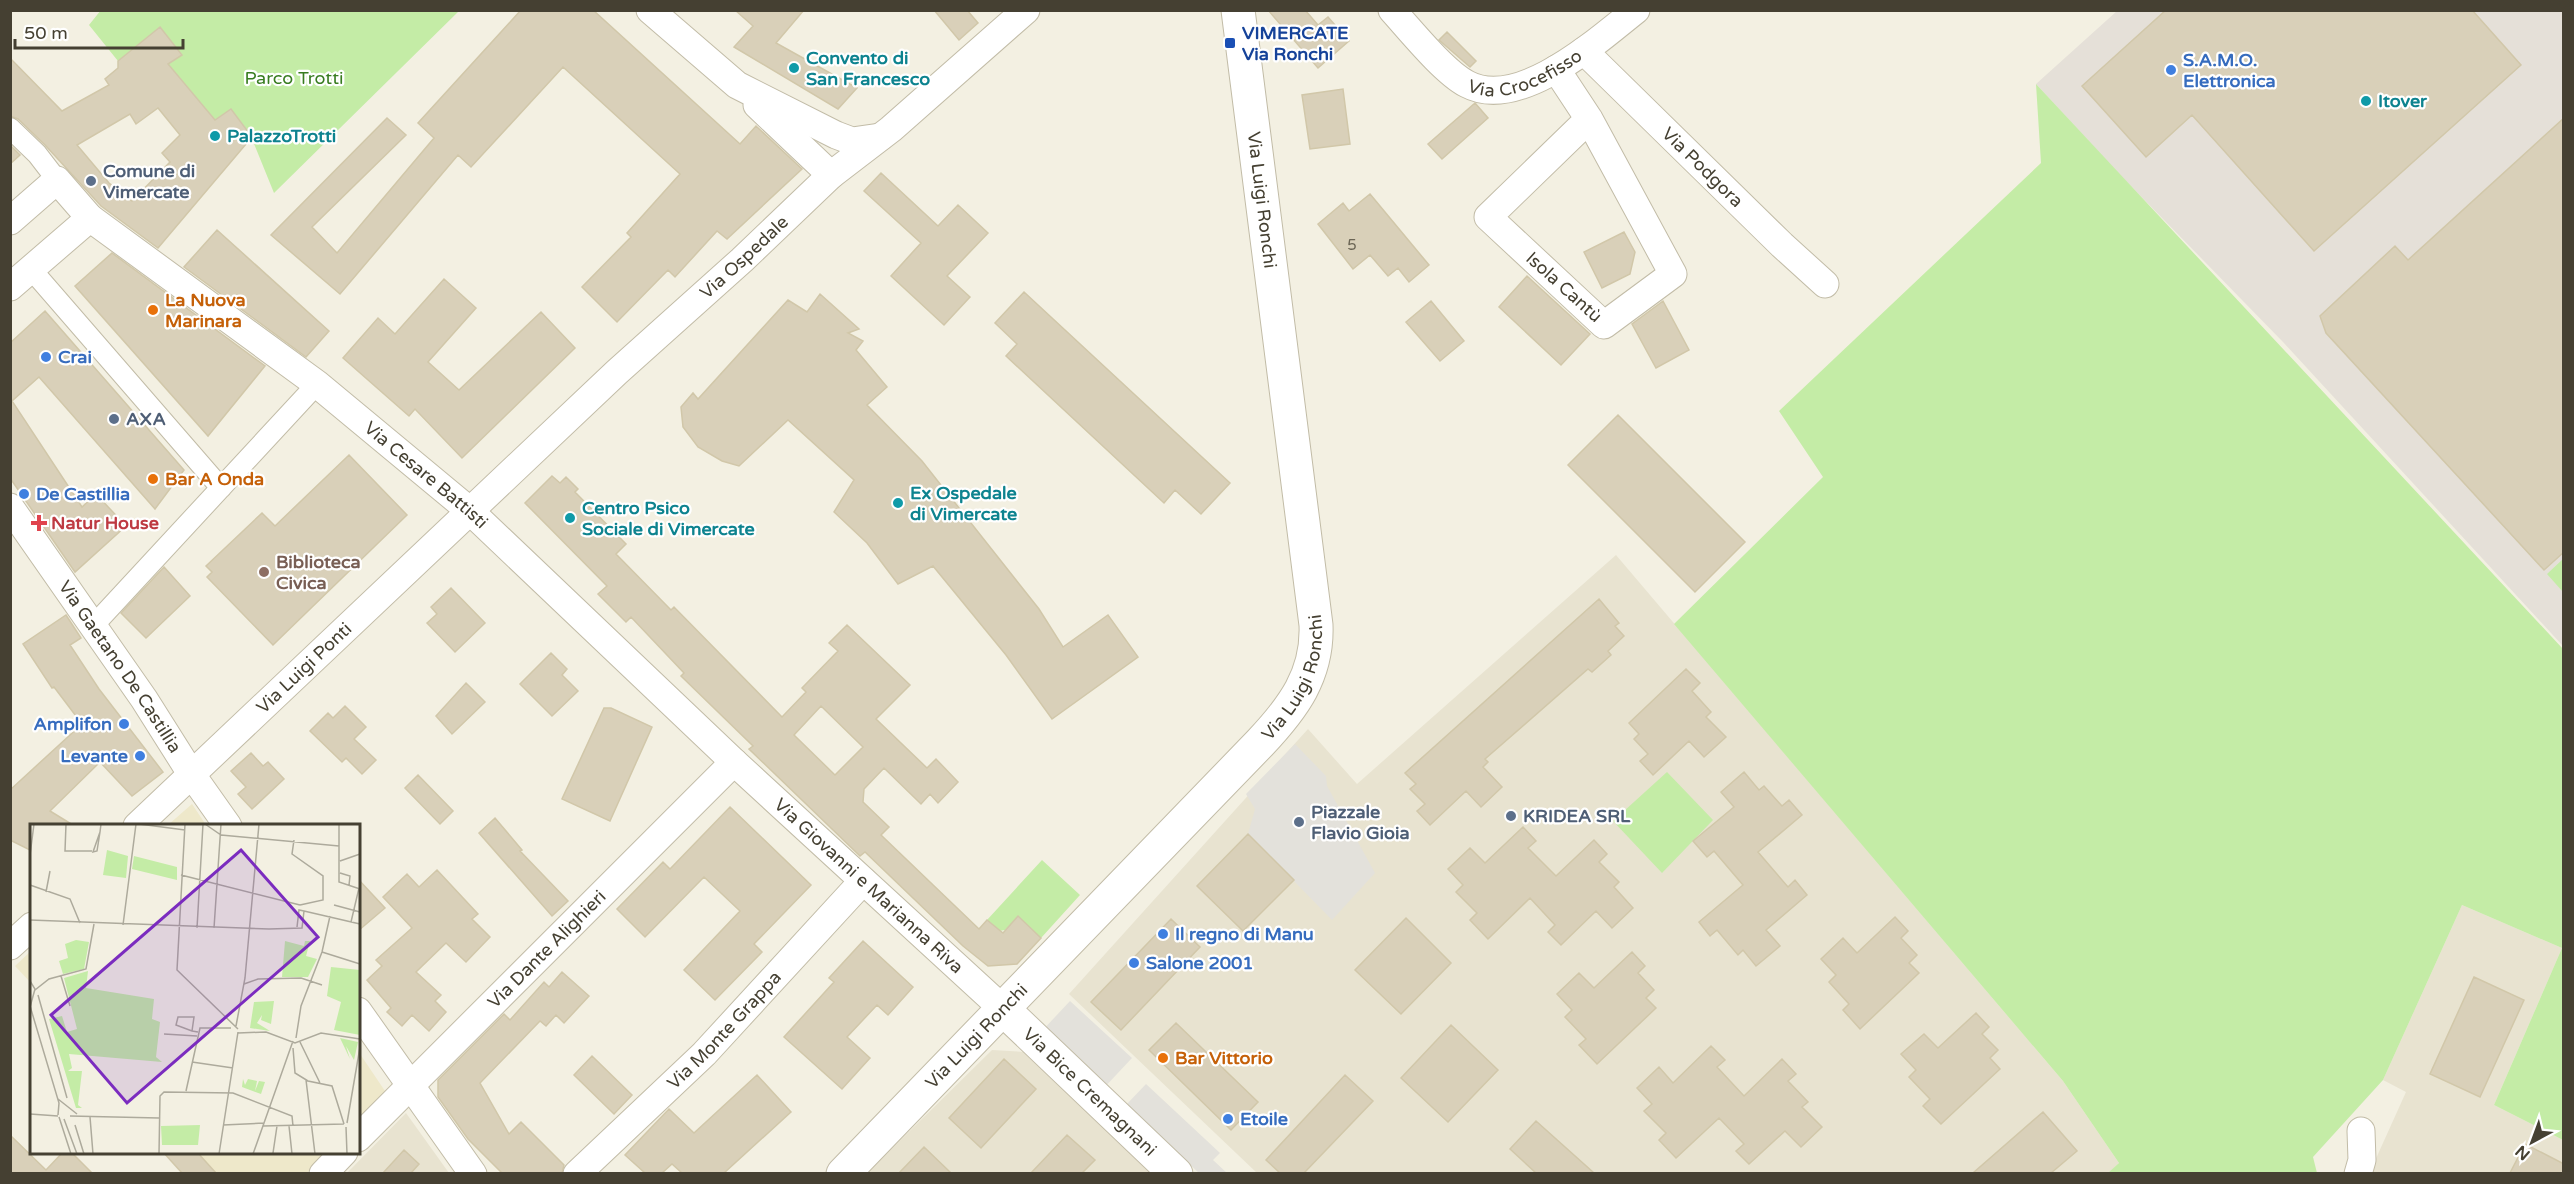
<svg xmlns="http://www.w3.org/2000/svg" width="2574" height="1184" font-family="'Varela Round',sans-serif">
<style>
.residential{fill:#e8e3d0}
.industrial{fill:#e5e0d8}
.education{fill:#eee8ca}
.green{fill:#c4eca6}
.parking{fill:#e3e1db}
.building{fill:#d9d0b9;stroke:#d1c7a9;stroke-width:1.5;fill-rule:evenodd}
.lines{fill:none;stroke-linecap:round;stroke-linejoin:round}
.pedestrian-casing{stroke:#c2bca7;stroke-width:22}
.minor-casing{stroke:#c2bca7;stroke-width:29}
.tertiary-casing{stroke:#c2bca7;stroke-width:35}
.pedestrian{stroke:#fff;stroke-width:20}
.minor{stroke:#fff;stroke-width:27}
.tertiary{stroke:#fff;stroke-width:33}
.transit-dot{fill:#1a4fb4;stroke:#fff;stroke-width:2}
.culture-dot{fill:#0f9aa8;stroke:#fff;stroke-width:2}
.shop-dot{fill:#3f7fe0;stroke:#fff;stroke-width:2}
.service-dot{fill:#5c6f8a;stroke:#fff;stroke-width:2}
.food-dot{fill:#e8710a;stroke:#fff;stroke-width:2}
.health-dot{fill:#e0444e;stroke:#fff;stroke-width:2}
.education-dot{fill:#8d6e63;stroke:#fff;stroke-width:2}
.labels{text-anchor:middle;stroke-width:4.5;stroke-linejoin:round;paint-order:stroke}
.number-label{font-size:15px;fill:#6a6454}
.transit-label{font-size:18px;font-weight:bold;fill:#164399;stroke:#fff;text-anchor:start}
.culture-label{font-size:18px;font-weight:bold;fill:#0d838f;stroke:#fff;text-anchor:start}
.shop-label{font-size:18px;font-weight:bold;fill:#366cbe;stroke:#fff;text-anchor:start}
.street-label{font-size:18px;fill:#454032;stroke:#fff}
.park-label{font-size:18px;fill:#387c20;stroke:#fff}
.service-label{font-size:18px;font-weight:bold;fill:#4e5e75;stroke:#fff;text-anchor:start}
.food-label{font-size:18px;font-weight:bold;fill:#c56008;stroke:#fff;text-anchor:start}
.health-label{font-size:18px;font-weight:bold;fill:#be3a42;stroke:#fff;text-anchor:start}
.education-label{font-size:18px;font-weight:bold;fill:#785e54;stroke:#fff;text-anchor:start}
.inset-road{fill:none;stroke:#adaa9c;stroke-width:1.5}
.view{fill:#7b2cbf;fill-opacity:0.15;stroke:#7b2cbf;stroke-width:3}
.inset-edge{fill:none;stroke:#454032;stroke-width:3}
</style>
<rect width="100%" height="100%" fill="#f3f0e2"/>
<path class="residential" d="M1616 555 2063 1081 2119 1163 2108 1174 1257 1173 1069 994 1308 729 1357 784Z
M2462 905 2562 948 2494 1105 2563 1140V1173L2369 1174 2406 1092 2383 1080Z
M992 1050 1025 1052 1151 1173 866 1174Z
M406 1113 449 1173 346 1174Z"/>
<path class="industrial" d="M2117 11H2563V646L2283 342 2123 178 2036 84Z"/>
<path class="education" d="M192 804 206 825H168Z
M31 951V983L15 966Z
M358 1051 385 1091 359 1119H358Z
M197 1153H326L306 1174 216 1173Z"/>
<path class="green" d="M101 10 459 11 274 193 250 134 231 109 215 120 168 64 182 55 160 27 118 61 89 25Z
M2036 84 2563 649V1140L2494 1105 2562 948 2462 905 2383 1080 2313 1157 2317 1173H2108L2119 1163 2063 1081 1674 624 1823 477 1779 411 2041 163Z
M2563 559V592L2547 574Z
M1667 772 1713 820 1662 873 1613 821Z
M1042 860 1080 895 1041 938 1018 917 1005 930 999 931 987 920Z"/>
<path class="parking" d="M1295 744 1326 776 1327 786 1375 873 1332 920 1248 834 1255 809 1246 794Z
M1070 1001 1132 1058 1102 1090 1040 1033Z
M1146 1084 1220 1153 1213 1160 1227 1173H1199L1126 1105Z"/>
<path class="building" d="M521 10H593L740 144 756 126 802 169 727 239 717 231 675 277 668 270 617 322 582 287 631 237 627 233 680 174 563 67 471 167 458 155 340 294 271 235 387 118 406 135 312 227 337 253 434 138 418 123Z
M735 10H804L776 43 857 88 838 109 734 47 753 26Z
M934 10H967L978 23 959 40Z
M1268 10H1305L1318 25 1328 17 1349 41 1318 68Z
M2166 10H2472L2521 65 2314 251 2192 115 2146 157 2082 86Z
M160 27 182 55 168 64 215 120 231 109 252 137 158 248 101 206 45 145 18 119 10 116V58L62 111 109 85 105 79 118 68V61ZM158 108 180 135 162 153 170 162 132 201 109 183 77 145 130 114 136 124Z
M1447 32 1476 61 1470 67 1439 40Z
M1343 89 1350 144 1310 149 1302 95Z
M1475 103 1488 118 1442 159 1428 144Z
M2564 118V552L2544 570 2326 333 2320 316 2395 246 2408 260Z
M10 145 20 155 10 164Z
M881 173 938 226 958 205 988 233 947 276 970 297 944 325 891 276 921 243 864 191Z
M1370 194 1429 265 1409 282 1398 268 1388 276 1370 255 1353 269 1318 224 1343 203 1349 211Z
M217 230 329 331 306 357 184 267Z
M1624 232 1635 252 1630 274 1602 288 1584 252Z
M112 253 265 366 208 436 75 286Z
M1527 276 1590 334 1561 365 1499 307Z
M444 279 476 308 428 362 459 390 541 312 575 348 462 458 415 409 409 416 343 358 378 318 395 334Z
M1024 292 1230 483 1201 514 1175 490 1164 503 1006 356 1017 344 995 323Z
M820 294 859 329 848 333 863 341 856 350 887 387 867 405 922 461 948 494 1039 609 1063 647 1108 615 1138 657 1052 719 1006 655 933 566 898 584 867 543 834 512 854 480 788 420 739 466 722 461 698 447 683 427 681 407 693 393 698 399 788 300 807 312Z
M1431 301 1464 341 1440 361 1406 322Z
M1663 301 1689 350 1656 368 1632 324Z
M45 311 184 470 155 509 39 377 12 401 82 507 96 494 126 526 75 572 10 478V343Z
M1618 415 1745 542 1695 592 1568 465Z
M349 455 407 515 273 645 207 577 212 572 206 566 262 513 275 526Z
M552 476 560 483 566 477 578 489 575 492 626 544 616 554 671 610 674 607 782 717 806 692 802 688 838 651 829 643 847 625 910 685 876 719 927 768 936 759 958 782 938 803 930 794 921 804 884 768 864 789 863 802 889 827 881 835 979 929 987 920 1003 933 1018 916 1041 938 1017 964 988 966 963 946 865 852 860 856 749 749 753 746 681 676 684 673 631 617 626 622 598 594 607 586 525 503ZM821 706 863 747 835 775 794 735Z
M164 567 190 596 146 638 121 613Z
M451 588 485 623 455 652 427 623 437 614 431 607Z
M1599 599 1619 623 1615 626 1624 636 1608 651 1611 655 1592 672 1588 669 1485 759 1488 762 1483 767 1502 787 1481 807 1466 791 1430 825 1417 811 1425 804 1410 789 1416 784 1405 773Z
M66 615 81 638 70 645 99 689 163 772 132 796 100 762 50 811 73 825H32V851L10 840V790L82 724 54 687 52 688 23 644Z
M551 653 567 669 562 675 578 691 552 716 520 684Z
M1686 669 1700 683 1692 691 1711 712 1706 717 1726 737 1704 757 1689 741 1653 775 1640 761 1648 754 1634 739 1639 734 1629 723Z
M466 683 485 702 452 734 436 716Z
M345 706 366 727 354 739 376 760 362 774 346 758 342 762 310 731 328 713 333 718Z
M604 708H611L652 727 610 821 562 799Z
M251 753 263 766 268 762 284 779 252 809 238 794 246 787 231 771Z
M1744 772 1759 790 1764 786 1782 806 1789 800 1802 815 1758 852 1788 887 1795 880 1807 895 1766 930 1780 946 1756 966 1743 950 1738 955 1717 930 1710 936 1699 922 1743 885 1714 851 1707 857 1693 841 1734 807 1721 792Z
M418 775 453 811 440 824 405 788Z
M730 807 811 885 754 944 762 952 715 1000 684 970 740 911 704 877 645 937 617 909 663 862 670 869Z
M495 818 522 850 520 851 568 901 552 916 479 833Z
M1523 827 1536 841 1528 848 1556 876 1594 840 1607 854 1599 862 1619 882 1614 887 1633 908 1612 928 1596 911 1561 945 1548 932 1555 925 1530 898 1488 939 1470 920 1477 913 1456 892 1463 885 1448 869 1470 848 1485 863Z
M1248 834 1294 880 1243 931 1197 886Z
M437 870 478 914 472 919 490 937 466 962 446 943 416 972 441 995 435 1001 446 1012 429 1031 412 1015 402 1026 387 1012 391 1008 367 980 382 966 376 960 412 928 383 897 407 874 419 887Z
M358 879 385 908 358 931Z
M1895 917 1908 931 1901 938 1917 955 1909 963 1919 973 1860 1029 1843 1010 1849 1004 1829 982 1836 975 1821 959 1843 938 1857 953Z
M1406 918 1451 963 1401 1014 1355 970Z
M1171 919 1200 947 1121 1030 1091 1002Z
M863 941 913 987 888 1015 877 1005 847 1037 870 1058 842 1089 784 1037 834 982 829 978Z
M1632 952 1645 966 1638 973 1654 990 1646 998 1656 1008 1597 1064 1579 1045 1586 1039 1565 1017 1572 1010 1557 994 1579 973 1594 988Z
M562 972 589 996 564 1023 556 1015 546 1026 540 1021 480 1083 509 1134 521 1122 564 1165 562 1173H502L468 1139 438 1097V1080L504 1014 510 1020 544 982 549 987Z
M2474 977 2524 1000 2480 1097 2430 1074Z
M1976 1013 1989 1027 1982 1034 1998 1050 1990 1058 2000 1069 1941 1124 1923 1106 1930 1099 1909 1077 1916 1070 1901 1054 1924 1034 1938 1048Z
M1176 1023 1258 1102 1231 1130 1149 1050Z
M1451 1025 1498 1070 1448 1122 1401 1078Z
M1711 1046 1725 1060 1717 1067 1744 1096 1782 1059 1796 1074 1788 1081 1808 1102 1802 1107 1822 1127 1801 1147 1785 1131 1749 1164 1736 1151 1744 1144 1719 1118 1676 1158 1659 1140 1666 1133 1644 1111 1652 1104 1637 1088 1659 1067 1673 1083Z
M592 1056 632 1095 614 1114 574 1075Z
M1004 1059 1036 1089 981 1148 949 1118Z
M757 1075 791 1112 724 1173H682L672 1164 662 1173H645L625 1155 669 1109 694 1133Z
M1345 1075 1373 1101 1304 1173H1280L1266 1160Z
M2043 1112 2077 1151 2051 1173H1973Z
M1536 1121 1594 1173H1536L1510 1149Z
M10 1135 46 1170 63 1152H71L92 1173H10Z
M1067 1135 1095 1160 1082 1173H1031Z
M2525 1144 2564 1164V1173H2510Z
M924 1147 951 1173H899Z
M404 1150 419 1164 411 1173H383Z
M163 1152H197L216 1173H182Z"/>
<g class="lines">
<defs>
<path id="pedestrian" d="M10 128 37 154 57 180
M31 269 221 488
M93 626 317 384"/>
<g id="minor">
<path d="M650 10 737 85 836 135 852 141 880 137"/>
<path id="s1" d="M1392 10C1411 31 1444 72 1467 84 1519 112 1598 40 1636 10"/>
<path id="s2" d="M1584 51 1782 245 1825 284"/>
<path d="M1556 69 1589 119 1673 274 1604 325 1488 217 1589 119"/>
<path d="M757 105 831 175"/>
<path id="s3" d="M10 221 57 180 90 218 317 384 470 511 734 762 1003 1009"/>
<path d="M10 287 90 218"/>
<path id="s4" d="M10 507 144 699 192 775 228 826"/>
<path id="s5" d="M137 826 617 372 742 260 831 175 891 129 1026 10"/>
<path d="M10 946 32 926"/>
<path d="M358 1011 473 1174"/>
<path id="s6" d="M358 1138 734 762"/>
<path d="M323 1174 344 1152"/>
<path id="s7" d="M577 1174 704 1054 863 881"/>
<path d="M2358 1174 2362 1160 2361 1131"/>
</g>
<g id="tertiary">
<path id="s8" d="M1003 1009 1176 1174"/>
<path id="s9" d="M843 1174 1260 743C1293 708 1318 675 1316 625L1238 10"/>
</g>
</defs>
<use href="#pedestrian" class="pedestrian-casing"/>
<use href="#minor" class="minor-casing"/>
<use href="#tertiary" class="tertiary-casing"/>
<use href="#pedestrian" class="pedestrian"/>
<use href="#minor" class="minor"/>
<use href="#tertiary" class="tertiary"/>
</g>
<rect class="transit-dot" x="1224" y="37" width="12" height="12" rx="3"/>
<g class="culture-dot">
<circle cx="794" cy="68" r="6"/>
<circle cx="2366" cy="101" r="6"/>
<circle cx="215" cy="136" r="6"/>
<circle cx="898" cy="503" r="6"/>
<circle cx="570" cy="518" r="6"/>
</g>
<g class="shop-dot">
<circle cx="2171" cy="70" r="6"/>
<circle cx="46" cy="357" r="6"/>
<circle cx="24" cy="494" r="6"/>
<circle cx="124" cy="724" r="6"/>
<circle cx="140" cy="756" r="6"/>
<circle cx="1163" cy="934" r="6"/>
<circle cx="1134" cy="963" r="6"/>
<circle cx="1228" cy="1119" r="6"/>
</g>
<g class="service-dot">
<circle cx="91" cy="181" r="6"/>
<circle cx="114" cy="419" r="6"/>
<circle cx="1511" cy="816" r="6"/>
<circle cx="1299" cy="822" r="6"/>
</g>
<g class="food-dot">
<circle cx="153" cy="310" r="6"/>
<circle cx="153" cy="479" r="6"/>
<circle cx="1163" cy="1058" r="6"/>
</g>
<path class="health-dot" d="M36 514h6v6h6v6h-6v6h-6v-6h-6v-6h6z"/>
<circle class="education-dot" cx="264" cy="572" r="6"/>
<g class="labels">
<g class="number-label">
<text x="1352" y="250">5</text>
</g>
<g class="transit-label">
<text x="1242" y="39">VIMERCATE<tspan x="1242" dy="21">Via Ronchi</tspan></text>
</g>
<g class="culture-label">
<text x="806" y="64">Convento di<tspan x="806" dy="21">San Francesco</tspan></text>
<text x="2378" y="107">Itover</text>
<text x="227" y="142">PalazzoTrotti</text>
<text x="910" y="499">Ex Ospedale<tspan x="910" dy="21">di Vimercate</tspan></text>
<text x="582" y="514">Centro Psico<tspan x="582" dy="21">Sociale di Vimercate</tspan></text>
</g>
<g class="shop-label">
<text x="2183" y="66">S.A.M.O.<tspan x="2183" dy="21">Elettronica</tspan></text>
<text x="58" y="363">Crai</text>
<text x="36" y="500">De Castillia</text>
<text x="112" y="730" text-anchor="end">Amplifon</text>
<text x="128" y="762" text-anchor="end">Levante</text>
<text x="1175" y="940">Il regno di Manu</text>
<text x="1146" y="969">Salone 2001</text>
<text x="1240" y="1125">Etoile</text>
</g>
<g class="street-label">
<text dy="6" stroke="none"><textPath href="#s1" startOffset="168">Via Crocefisso</textPath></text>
<text dy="6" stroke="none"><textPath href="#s2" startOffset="166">Via Podgora</textPath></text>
<text transform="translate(1262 200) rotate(83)" y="6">Via Luigi Ronchi</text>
<text dy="6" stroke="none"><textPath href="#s5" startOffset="832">Via Ospedale</textPath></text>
<text transform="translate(1564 287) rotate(42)" y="6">Isola Cantù</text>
<text dy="6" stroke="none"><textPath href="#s3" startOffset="536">Via Cesare Battisti</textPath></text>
<text dy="6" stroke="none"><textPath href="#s4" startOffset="194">Via Gaetano De Castillia</textPath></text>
<text dy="6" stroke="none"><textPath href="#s5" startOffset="230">Via Luigi Ponti</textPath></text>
<text dy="6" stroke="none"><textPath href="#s9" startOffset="676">Via Luigi Ronchi</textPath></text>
<text dy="6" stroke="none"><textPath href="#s3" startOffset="1140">Via Giovanni e Marianna Riva</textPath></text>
<text dy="6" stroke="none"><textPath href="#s6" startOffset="267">Via Dante Alighieri</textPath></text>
<text dy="6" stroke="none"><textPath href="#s7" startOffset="206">Via Monte Grappa</textPath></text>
<text dy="6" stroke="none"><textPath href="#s9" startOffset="192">Via Luigi Ronchi</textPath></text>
<text dy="6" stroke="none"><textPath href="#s8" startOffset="120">Via Bice Cremagnani</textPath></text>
</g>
<g class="park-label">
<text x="294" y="84">Parco Trotti</text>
</g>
<g class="service-label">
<text x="103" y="177">Comune di<tspan x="103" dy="21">Vimercate</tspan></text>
<text x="126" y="425">AXA</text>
<text x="1311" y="818">Piazzale<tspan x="1311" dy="21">Flavio Gioia</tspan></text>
<text x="1523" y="822">KRIDEA SRL</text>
</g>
<g class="food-label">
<text x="165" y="306">La Nuova<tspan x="165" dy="21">Marinara</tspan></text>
<text x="165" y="485">Bar A Onda</text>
<text x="1175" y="1064">Bar Vittorio</text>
</g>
<g class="health-label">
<text x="51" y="529">Natur House</text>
</g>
<g class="education-label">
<text x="276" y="568">Biblioteca<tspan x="276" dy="21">Civica</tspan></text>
</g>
</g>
<g transform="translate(30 824)">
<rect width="330" height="330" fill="#f3f0e2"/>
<path d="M77 26 98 32 96 54 73 51ZM104 32 147 43V56L102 45ZM46 116 59 118 54 145 33 150 29 137 38 134 35 120ZM255 117 274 122 275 117H280L276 132 287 135 278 153H252ZM301 143 330 146V211L304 206 311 178 297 172ZM58 147 56 164 124 175 122 195 130 198 126 233 132 238 39 230 42 244 38 247H52L48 281 52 284H46L19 195 32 192 37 208 47 205 34 154ZM244 177 241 200 231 196 232 191 227 199 240 207 220 204 224 178ZM310 214 328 218 324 236 316 222 320 235ZM213 255 215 261 218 255 227 257 225 267 229 257 235 258 231 270 212 263ZM170 301 168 321H132L131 302Z" fill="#c4eca6"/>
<path class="inset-road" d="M36 0 35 27H62M109 0 155 6M155 0 147 146 208 205M175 0 191 11 309 22M309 0V58L330 65M70 8 63 28 67 27 70 8 71 0M264 16 262 30 293 52V76L270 81M0 31 4 0M310 37 330 30M310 49 320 52 319 61M151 51 270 81M0 61 40 75 50 99M16 68 20 47M304 81 330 88M274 87 330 100M0 96 239 105 272 104 274 87M321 98 329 64M93 101 106 0M267 103 269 86 274 87M167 104 173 0M184 104 191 0M292 128 330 140M31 152 40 182M0 157 5 165 0 183M214 160 228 155 271 154 292 161M5 166 19 155 56 145 64 100M8 171 37 274M0 182 29 279 28 291M206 202 215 154 229 0M162 207 164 193H148L146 201 162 207 168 208M208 209 236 208 265 219 291 209 330 215M134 210 167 212M266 214 271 182 292 128 300 92M270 218 290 259M263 224 265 249 278 257 302 262 314 300M162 238 203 244M276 256 285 330M156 267 170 204H201M28 275 47 290M0 290 28 292M40 292 129 294M29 293 41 330M60 293 63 330M34 295 47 330M317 299 330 223M45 301 54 330M193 301 234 299M233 302 314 300M259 302 262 330M316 303 317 330M243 329 247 302M129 330 130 272 134 268 203 269 262 292 263 302M189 330 208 208M223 330 263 217"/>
<path class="view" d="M211 26 288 113 97 279 21 191Z"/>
<rect width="330" height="330" class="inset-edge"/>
</g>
<rect width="2574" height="1184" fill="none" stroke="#454032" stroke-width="24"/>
<g transform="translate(2532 1142) rotate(221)" stroke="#ffffff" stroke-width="4.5" paint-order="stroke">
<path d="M0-4.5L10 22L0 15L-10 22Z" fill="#454032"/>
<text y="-9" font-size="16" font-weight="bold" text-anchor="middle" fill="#454032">N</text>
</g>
<path d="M15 39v9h168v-9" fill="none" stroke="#454032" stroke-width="3"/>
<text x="24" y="39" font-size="18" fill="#454032" stroke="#ffffff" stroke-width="4.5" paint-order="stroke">50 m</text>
</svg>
